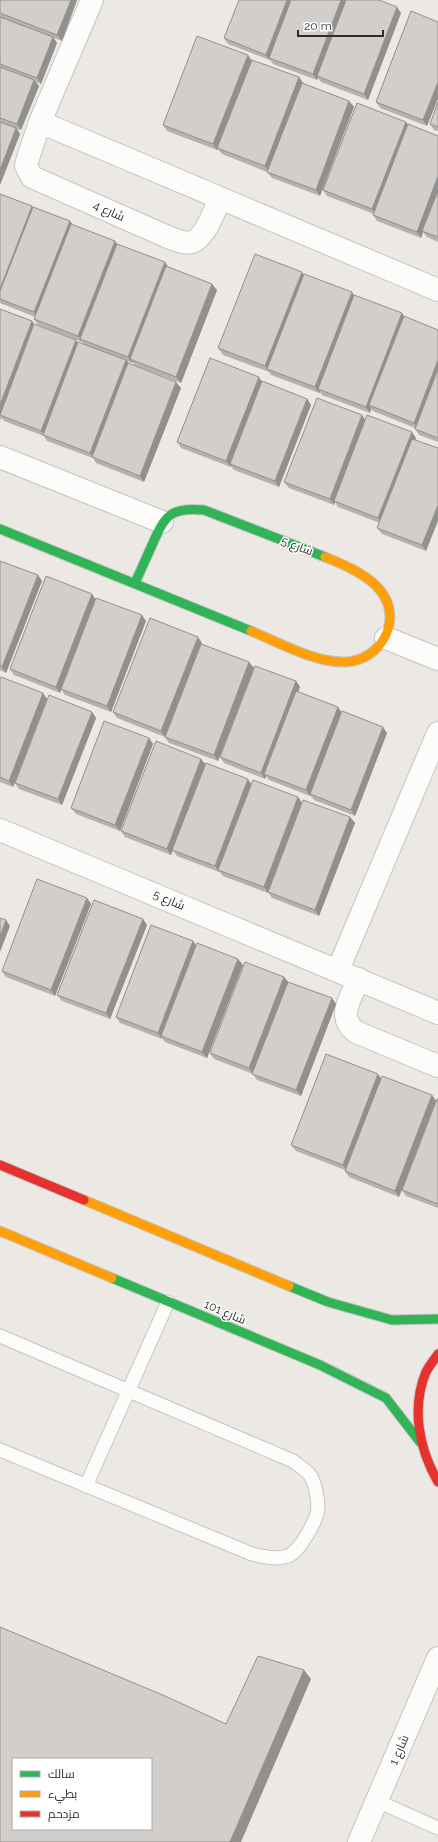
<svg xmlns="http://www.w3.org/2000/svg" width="438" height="1842" font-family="Raleway,Cairo,sans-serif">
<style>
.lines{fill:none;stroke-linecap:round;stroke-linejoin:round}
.lane-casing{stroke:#c5c4c5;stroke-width:15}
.street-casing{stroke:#c5c4c5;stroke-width:24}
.fast-casing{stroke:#c5c4c5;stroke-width:11}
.slow-casing{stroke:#c5c4c5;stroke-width:11}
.jam-casing{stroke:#c5c4c5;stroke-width:11}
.lane{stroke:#fcfcfb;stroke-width:13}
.street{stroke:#fcfcfb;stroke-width:22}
.fast{stroke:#30b455;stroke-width:9}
.slow{stroke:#ff9f0a;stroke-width:9}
.jam{stroke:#e5322d;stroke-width:9}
.wall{fill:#b4b1af}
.shaded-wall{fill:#92908e}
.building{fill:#d1cecb;stroke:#92908e;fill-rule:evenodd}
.labels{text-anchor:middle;stroke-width:3;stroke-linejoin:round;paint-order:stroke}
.street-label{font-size:12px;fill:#2e2e2e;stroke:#fff}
</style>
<rect width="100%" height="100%" fill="#ece8e4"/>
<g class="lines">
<defs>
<path id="lane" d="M0 1336 293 1461C298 1465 306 1470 310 1475 315 1483 318 1498 318 1508 317 1520 300 1551 288 1556 276 1560 263 1557 252 1554L0 1450
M86 1486 168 1302
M377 1801 438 1828"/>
<path id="street" d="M92 0 40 122 28 158 26 166 32 177 170 238C176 240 185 244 192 242 205 238 215 210 220 198
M40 122 438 290
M0 457 162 522
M386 638 438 659
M0 830 438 1013
M338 970 438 733
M359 979C351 997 336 1017 356 1032L438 1066
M359 1842 438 1658"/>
<path id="fast" d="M0 529 251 631
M135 583C141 570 147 556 153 543 165 515 171 507 204 510L325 557
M112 1278 320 1365 386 1398 420 1442
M289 1286 328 1302 392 1320 438 1319"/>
<path id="slow" d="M251 631C280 643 315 663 346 662 379 660 402 624 383 594 371 576 345 565 325 557
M84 1200 289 1286
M0 1231 112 1278"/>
<path id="jam" d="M0 1165 84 1200
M438 1354C434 1360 429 1366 426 1372 411 1408 419 1449 438 1482"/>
</defs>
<use href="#lane" class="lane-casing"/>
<use href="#street" class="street-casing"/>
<use href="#fast" class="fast-casing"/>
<use href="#slow" class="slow-casing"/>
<use href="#jam" class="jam-casing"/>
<use href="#lane" class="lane"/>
<use href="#street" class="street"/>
<use href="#fast" class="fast"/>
<use href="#slow" class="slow"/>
<use href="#jam" class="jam"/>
</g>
<path class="wall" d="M0 0H77L62 41 54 38 57 43 41 84 36 82 39 86 21 130 17 129 20 134 0 185Z
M411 11 427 126 380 108 376 102Z
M401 13 368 100 321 82 318 78 317 80 273 64 270 60 228 44 224 38Z
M248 55 251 60 299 77 303 83 349 101 354 107 320 196 272 178 267 172 222 154 218 149 217 150 167 131 163 125Z
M438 102V131L434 130 430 124Z
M406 122 408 124 438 136V242L427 237 423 232 421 238 377 221 373 215 374 214 327 196 323 190Z
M0 194 32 206 33 207 70 221 73 225 115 241 117 244 217 290 181 383 134 365 133 362 132 363 127 361 129 363 181 388 144 482 96 463 93 458 47 441 44 436 4 421 2 418 0 420V309L32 321 35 325 78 343 84 344 82 342 38 325 34 319 35 317 0 303Z
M304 275 405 317 438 330V442L419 435 415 429V428L373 411 371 409 370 413 322 395 320 392 319 393 271 375 269 372 223 355 218 348Z
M262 381 307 399 311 405 279 487 234 470 231 466V467L181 448 177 442Z
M362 415 365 420 416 438 415 440 426 551 382 534 377 528 380 523 338 507 335 502 334 505 289 488 284 482Z
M0 561 38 575 42 581 6 673 0 670Z
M92 594 95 599 146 621 111 712 65 695 61 689 60 693 14 675 10 669Z
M202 643V644L249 662 254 668 218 761 169 743 165 737 117 718 113 712Z
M0 679 43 693 47 699 13 787 0 782Z
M296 681 300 687 298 692 387 733 355 816 314 800 310 795V796L269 780 266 776 265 779 224 763 220 757Z
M92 712 96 718 62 805 19 789 15 783Z
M149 738 153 744 120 831 76 814 71 808Z
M201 759 205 764 251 784 298 797 302 803 350 817 355 823 319 916 272 898 268 892V893L223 876 219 871V872L177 856 173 850 171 855 125 837 121 831Z
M87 898 91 904 55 996 6 977 2 971Z
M147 925 110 1019 62 1001 57 995Z
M193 941 196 946 243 965 207 1058 165 1042 162 1038V1039L120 1023 116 1017Z
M284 977 288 982 332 998 336 1004 301 1096 257 1080 253 1074 214 1059 210 1053Z
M381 1078 432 1095 436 1101 399 1197 349 1177 345 1171V1170L296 1151 291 1145Z
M438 1099V1208L406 1196 402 1190Z"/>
<path class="shaded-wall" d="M71 0H77L62 41 57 35Z
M287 0H294L269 58 270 61 266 55Z
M341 0H348L317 76 318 78 317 80 313 74Z
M397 7 401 13 368 100 364 94Z
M53 37 57 43 41 84 37 78Z
M248 55 252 61 217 148 218 149 217 150 213 144Z
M299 77 303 83 269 172 265 166Z
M34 80 39 86 21 130 17 124Z
M438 82V99L427 126 423 120Z
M349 101 354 107 320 196 316 190Z
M406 122 410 128 376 215 372 209Z
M16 128 20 134 0 185V170Z
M438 176V193L421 238 417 232Z
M32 206 36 212 0 299V289Z
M70 221 74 227 39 318 34 312Z
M115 241 119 247 81 339 78 336Z
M165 262 169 268 130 359 133 362 132 363 128 357Z
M302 272 306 278 267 369 265 366Z
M212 284 217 290 181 383 176 377Z
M352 292 356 298 318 389 320 392 319 393 315 387Z
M402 313 406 319 369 405 371 409 370 413 366 407Z
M32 321 36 327 0 415V405Z
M76 340 80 346 45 435 41 431Z
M126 360 131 366 94 458 90 453Z
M438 360V377L418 429 414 423Z
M259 377 263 383 230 464 231 466V467L226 461Z
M176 382 181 388 144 482 140 476Z
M307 399 311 405 279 487 275 481Z
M362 415 366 421 334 501 335 502 334 505 330 499Z
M412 432 416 438 383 524 378 518Z
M438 505V521L426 551 422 545Z
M38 575 42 581 6 673 2 667Z
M92 594 96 600 60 693 56 687Z
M142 615 146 621 111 712 107 706Z
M198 637 202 643 165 737 161 731Z
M249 662 254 668 218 761 214 755Z
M296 681 300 687 266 775 264 774 266 776 265 779 261 773Z
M43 693 47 699 13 787 9 781Z
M338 707 342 713 310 796 306 790Z
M92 712 96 718 62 805 58 799Z
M383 727 387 733 355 816 351 810Z
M149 738 153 744 120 831 115 825Z
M201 759 206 765 171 855 167 849Z
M248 779 252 785 218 870 219 871V872L215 866Z
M298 797 302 803 268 893 264 887Z
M350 817 355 823 319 916 315 910Z
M87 898 91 904 55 996 51 990Z
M143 919 147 925 110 1019 106 1013Z
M6 920 10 926 0 952V936Z
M193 941 197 947 161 1036 162 1038V1039L158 1033Z
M238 959 243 965 207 1058 202 1052Z
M284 977 289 983 253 1074 249 1068Z
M332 998 336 1004 301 1096 296 1090Z
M378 1074 382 1080 347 1171 343 1165Z
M432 1095 436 1101 399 1197 395 1191Z
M304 1670 311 1679 241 1842H230Z"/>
<path class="building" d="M0 0H71L57 35 0 13Z
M239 0H287L266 55 224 38Z
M291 0H341L313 74 269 58Z
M346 0H379L397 7 364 94 317 76Z
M411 11 438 22V82L423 120 376 102Z
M0 17 53 37 37 78 0 64Z
M197 36 248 55 213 144 163 125Z
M252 60 299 77 265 166 217 148Z
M0 67 34 80 17 124 0 118Z
M302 83 349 101 316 190 267 172Z
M438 102V127L430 124Z
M357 103 406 122 372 209 323 190Z
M0 122 16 128 0 170Z
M408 124 438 136V176L417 232 373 215Z
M438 191V237L422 231Z
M0 194 32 206 0 289Z
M33 207 70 221 34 312 0 299V291Z
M71 224 115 241 78 336 34 319Z
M117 244 165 262 128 357 80 339Z
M255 254 302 272 265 366 218 348Z
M166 266 212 284 176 377 130 359Z
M304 274 352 292 315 387 267 369Z
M354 295 402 313 366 407 318 389Z
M0 309 32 321 0 405Z
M404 316 438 330V360L414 423 369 405Z
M34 324 76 340 41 431 0 415Z
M78 342 126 360 90 453 43 435Z
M210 358 259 377 226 461 177 442Z
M128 363 176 382 140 476 92 457Z
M438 369V438L415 429Z
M262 381 307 399 275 481 230 464Z
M317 398 362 415 330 499 284 482Z
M367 415 412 432 378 518 334 501Z
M412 439 438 448V505L422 545 377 528Z
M0 561 38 575 2 667 0 666Z
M46 576 92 594 56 687 10 669Z
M96 598 142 615 107 706 61 689Z
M150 618 198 637 161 731 113 712Z
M201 644 249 662 214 755 165 737Z
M255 666 296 681 261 773 220 757Z
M1 677 43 693 9 781 0 777V679Z
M296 691 338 707 306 790 264 774Z
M49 695 92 712 58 799 15 783Z
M342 711 383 727 351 810 310 794Z
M104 721 149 738 115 825 71 808Z
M156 741 201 759 167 849 121 831Z
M206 763 248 779 215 866 172 850Z
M253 780 298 797 264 887 218 870Z
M303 800 350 817 315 910 268 892Z
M37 879 87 898 51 990 2 971Z
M94 900 143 919 106 1013 57 995Z
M0 918 6 920 0 936Z
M151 925 193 941 158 1033 116 1017Z
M197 943 238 959 202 1052 161 1036Z
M245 962 284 977 249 1068 210 1053Z
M288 982 332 998 296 1090 252 1074Z
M326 1054 378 1074 343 1165 291 1145Z
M382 1076 432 1095 395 1191 345 1171Z
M437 1099H438V1204L402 1190Z
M0 1627 165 1696 226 1724 258 1656 304 1670 230 1842H0ZM13 1759H151V1829H13Z"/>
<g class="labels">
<g class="street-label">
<text transform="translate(109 211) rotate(24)" y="4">شارع 4</text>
<text transform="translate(297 546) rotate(21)" y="4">شارع 5</text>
<text transform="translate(169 900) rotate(23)" y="4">شارع 5</text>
<text transform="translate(225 1312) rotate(23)" y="4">شارع 101</text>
<text transform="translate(399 1750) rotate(-67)" y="4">شارع 1</text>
</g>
</g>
<rect x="12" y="1758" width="140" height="72" fill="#ffffff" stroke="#ababab"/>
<rect x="20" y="1771" width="20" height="6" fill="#30b455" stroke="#ababab"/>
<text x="48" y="1778" font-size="12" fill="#2e2e2e">سالك</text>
<rect x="20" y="1791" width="20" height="6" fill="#ff9f0a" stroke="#ababab"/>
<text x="48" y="1798" font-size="12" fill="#2e2e2e">بطيء</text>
<rect x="20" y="1811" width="20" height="6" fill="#e5322d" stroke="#ababab"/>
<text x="48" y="1818" font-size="12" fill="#2e2e2e">مزدحم</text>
<path d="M298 30v6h85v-6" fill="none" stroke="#2e2e2e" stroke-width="2"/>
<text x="304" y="30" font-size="12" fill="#2e2e2e" stroke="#ffffff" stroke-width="3" paint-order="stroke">20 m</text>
</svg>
